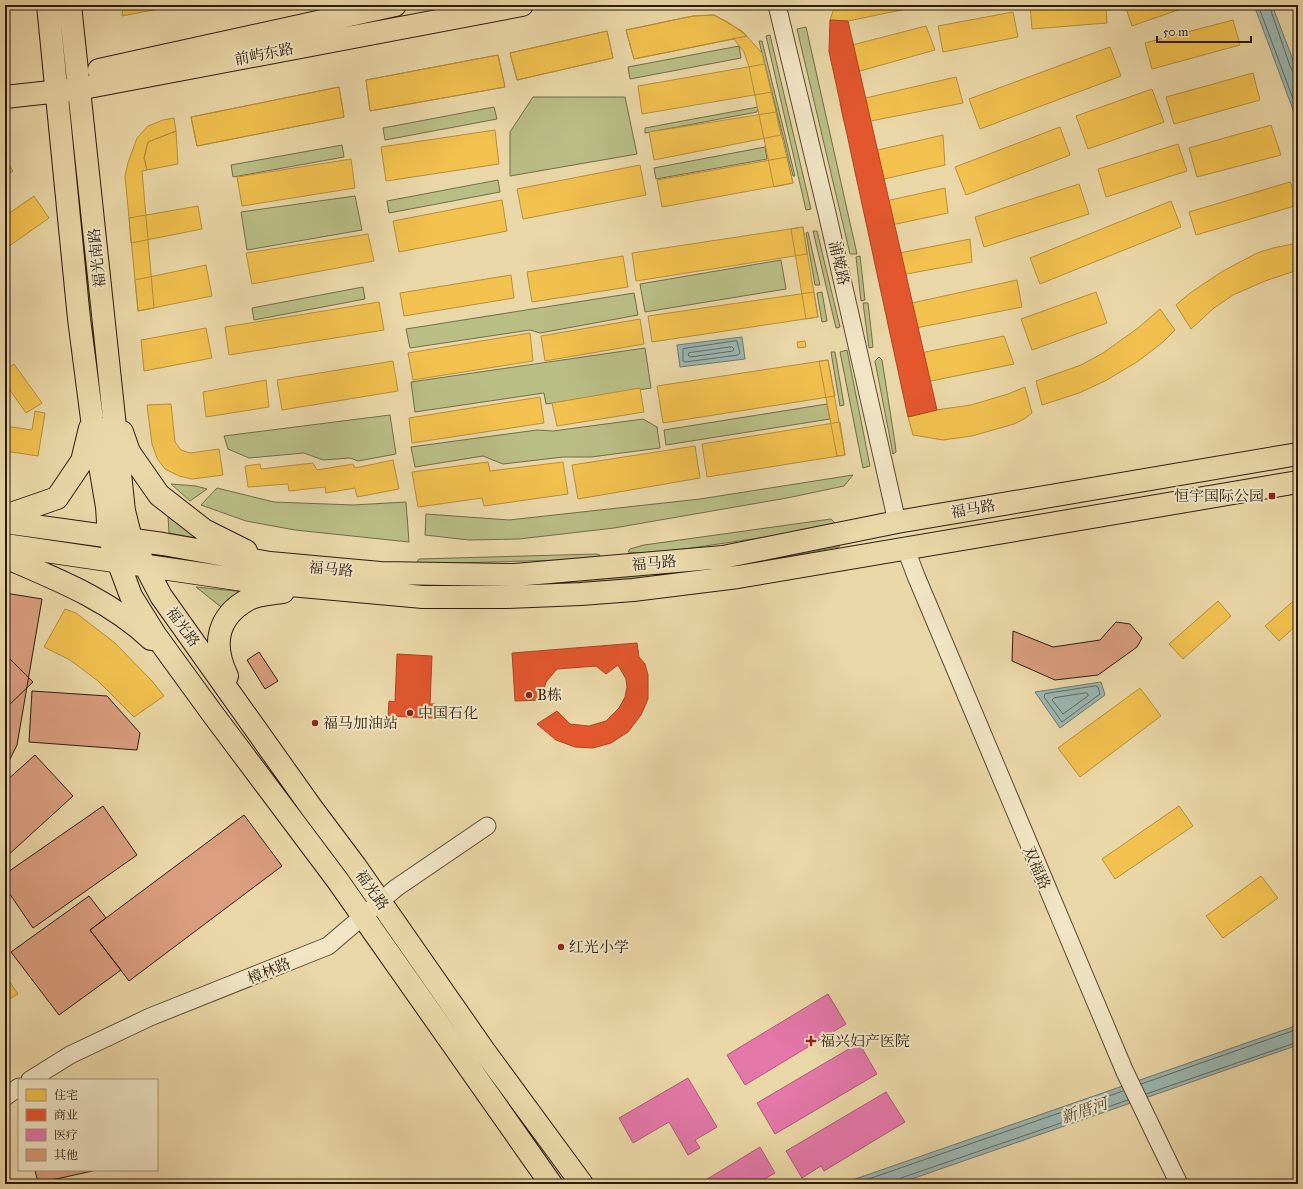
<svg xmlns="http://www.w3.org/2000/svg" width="1303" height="1189" font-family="'IM FELL Great Primer','Noto Serif SC',serif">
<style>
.green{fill:#b9be85;stroke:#726c4a}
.water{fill:#9bb7b2;stroke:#6e7970}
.homes{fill:#f2c14e;stroke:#b68f3b}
.shops{fill:#e4572e;stroke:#ac4524}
.health{fill:#e377a8;stroke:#ac5b7a}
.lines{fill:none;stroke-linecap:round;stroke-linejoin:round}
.shore{stroke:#636960;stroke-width:1}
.building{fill:#db9e7e;stroke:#2b1b0e}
.minor-casing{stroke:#5b4a34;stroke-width:19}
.major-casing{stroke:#2b1b0e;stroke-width:24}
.minor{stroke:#f1e5c6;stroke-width:17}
.major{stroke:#ead7a7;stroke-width:22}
.poi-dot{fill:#8f2418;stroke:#f1e5c6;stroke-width:1.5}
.labels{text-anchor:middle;stroke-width:4;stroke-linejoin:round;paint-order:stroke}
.street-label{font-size:15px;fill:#2b1b0e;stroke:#f1e5c6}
.poi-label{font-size:15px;fill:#2b1b0e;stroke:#f1e5c6;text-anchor:start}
.water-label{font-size:16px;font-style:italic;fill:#4d4a3f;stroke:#f1e5c6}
</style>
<rect width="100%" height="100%" fill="#ead7a7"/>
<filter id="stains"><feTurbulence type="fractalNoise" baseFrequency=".005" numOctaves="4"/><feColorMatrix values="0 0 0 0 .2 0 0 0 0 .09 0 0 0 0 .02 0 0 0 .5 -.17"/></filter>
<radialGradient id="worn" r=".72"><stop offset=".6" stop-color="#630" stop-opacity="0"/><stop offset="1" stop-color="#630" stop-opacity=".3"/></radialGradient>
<path class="green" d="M806 27 857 254H850L797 29Z
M770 35 811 209 806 210 766 36Z
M759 41H762L795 176H793Z
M739 46 741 58 630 79 628 67Z
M533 97H625L637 154 510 176V132Z
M494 107 497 119 385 140 383 128Z
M758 107 757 112 645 133V128Z
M342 145 344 157 233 177 231 165Z
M765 147 767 159 656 179 654 168Z
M498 180 500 192 389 213 387 201Z
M355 196 362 230 247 250 241 212Z
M813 231H817L840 327 836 328Z
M808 232 820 285H815L806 233Z
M860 256 865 300 861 301 856 257Z
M781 260 786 289 645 312 640 284Z
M363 287 365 299 254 320 252 308Z
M822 292 827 321 822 322 817 293Z
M634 293 638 315 540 333 530 330 410 348 406 329Z
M863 303H868L873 347 869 348Z
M645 348 651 388 546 404 544 393 415 412 411 382Z
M847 350 870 466 863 468 840 352Z
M831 352H835L844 405 840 406Z
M879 357 882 360 895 443 896 452 893 454 875 361Z
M827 404 830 419 666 445 664 430Z
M390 415 396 454 358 461 350 458 323 460 304 453 249 458 228 449 224 436Z
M643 419 657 427 660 448 591 457H563L503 464 483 456 415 467 411 447 537 430 553 431Z
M853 475 844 486 787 498 614 528 519 539 469 540 425 535 426 514 509 520 700 499Z
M171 484 196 486 207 489 190 501Z
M217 488 274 502 353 505 406 502 409 542 295 530 246 521 201 505Z
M168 516 195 531 196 538 169 533Z
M831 519 835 523 834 526 821 529 657 553 647 554 628 552 630 549 644 545Z
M840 544 839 547 712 570 612 582 530 589 396 586 354 577Z
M596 554 600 555 598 559 421 564 417 562 419 559Z
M196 587 255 593 226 611Z"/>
<path class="water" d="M1254 5H1272L1298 73V123Z
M742 337 745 359 680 367 677 345Z
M1101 682 1105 695 1060 728 1035 692Z
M1298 1025V1045L897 1184H841Z"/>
<path class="homes" d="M123 5H180L122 16Z
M835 5H920L921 6 848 21 830 20Z
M923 5H948L923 9Z
M1030 5H1106L1107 23 1032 29Z
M1125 5H1192L1132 26Z
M1013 12 1018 37 943 52 938 26Z
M714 15 728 22 747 36 634 59 626 30 693 16Z
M714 15 742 31 762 53 793 183 774 187 749 67 744 52 734 39 634 59 626 30 693 16Z
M1233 20 1240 45 1152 69 1145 43Z
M926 26 935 50 835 78 829 51Z
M607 31 613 58 517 80 510 53Z
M607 31 613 58 517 80 510 53Z
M1110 47 1121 76 980 129 969 99Z
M498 55 505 87 370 111 366 80Z
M498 55 505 87 370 111 366 80Z
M765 64 772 92 642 114 638 86Z
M1253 73 1260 100 1174 124 1166 97Z
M956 77 963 103 845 126 840 104Z
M339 87 344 117 197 146 191 117Z
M339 87 344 117 197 146 191 117Z
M1152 89 1164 122 1088 149 1076 116Z
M776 112 781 135 654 160 649 132Z
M174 118 176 131 148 142 144 158 147 170 142 171 154 308 138 311 125 176 128 163 137 138 148 126 163 120Z
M1271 125 1281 155 1197 177 1189 148Z
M1060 127 1070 155 966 195 955 167Z
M495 130 499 164 386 181 381 147Z
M176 131 178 164 147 170 144 158 148 142Z
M943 135 945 165 858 185 852 156Z
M1178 144 1187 171 1106 197 1098 169Z
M787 157 793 183 662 207 657 180Z
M5 159 13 171 5 176Z
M351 159 355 188 242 206 237 177Z
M640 165 646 195 523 219 517 189Z
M1290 182 1298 201V205L1196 235 1189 212Z
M1079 184 1089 214 984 247 975 217Z
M945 188 948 213 868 230 863 206Z
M34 196 49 218 5 249V216Z
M502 200 507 231 399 252 393 221Z
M1171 201 1181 227 1040 284 1030 258Z
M198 206 202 229 131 243 129 218Z
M803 227 807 254 636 281 632 253Z
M803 227 818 317 806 319 791 229Z
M368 234 374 261 252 284 246 253Z
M970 239 972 262 879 279 874 258Z
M1298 243V270L1265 281 1233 295 1214 308 1191 329 1176 305 1190 293 1223 271 1257 253 1273 248Z
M623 256 628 287 532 302 527 272Z
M206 265 212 296 138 311 135 280Z
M511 275 514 298 404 316 400 293Z
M1017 280 1022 307 890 333 886 311 889 308Z
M814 292 818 317 652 342 648 316Z
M1096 292 1107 323 1032 350 1021 319Z
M379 302 384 330 229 355 225 327Z
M1160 309 1175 330 1163 342 1137 362 1105 381 1079 393 1042 405 1036 381 1081 365 1103 353 1138 328Z
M640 319 644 344 545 361 541 336Z
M206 328 212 358 144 371 141 340Z
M530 333 533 361 413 380 408 353Z
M1004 336 1014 364 902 387 896 358Z
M805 341 806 347 798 348 797 342Z
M828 360 835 396 663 423 657 386Z
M828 360 845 455 837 456 819 361Z
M393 361 398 391 282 410 277 380Z
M14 364 42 403 26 413 5 383V370Z
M266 380 269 407 206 417 203 392Z
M1025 387 1032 413 1024 419 1014 424 972 436 943 440 913 435 908 417 936 410 971 405 1008 394Z
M640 388 644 412 557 426 552 403Z
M540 397 544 423 412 443 409 418Z
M171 404 175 442 181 450 190 453 219 449 223 475 192 479 179 476 165 469 157 458 152 444 147 405Z
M35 411 45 413 38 456 5 451V426L32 430Z
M840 422 845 455 707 477 702 444Z
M695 446 700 478 578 499 572 465Z
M393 460 399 489 357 497 355 488 326 493 325 487 289 491 288 484 248 487 245 466 260 464 261 469 313 463 317 470 353 464 355 468Z
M488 462 490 471 563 462 568 494 484 506 482 498 418 507 412 472Z
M1298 597V624L1279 641 1265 626Z
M1218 601 1231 616 1183 659 1169 644Z
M65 609 76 613 115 643 152 681 164 696 134 717 98 681 70 660 44 647Z
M1140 688 1161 716 1080 777 1058 748Z
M1179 806 1193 826 1115 879 1102 859Z
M1261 876 1278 898 1223 938 1206 916Z
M5 975 18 994 5 1002Z"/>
<path class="shops" d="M830 20 848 21 937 410 908 417 829 51Z
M637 643 639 657 645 664 648 675V699L641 715 628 732 611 743 593 748 575 747 556 740 537 724 557 711 570 724 589 726 606 721 619 708 625 697 627 687 626 679 618 665 606 674 596 666 557 669 546 682 543 693 544 700 515 701 512 653Z
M397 654 432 656 430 704H435L434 718 388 716 389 701 395 702Z"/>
<path class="health" d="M828 994 846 1024 745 1085 727 1055Z
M859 1043 877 1074 775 1134 757 1103Z
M688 1078 717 1127 695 1140 700 1148 688 1155 669 1122 633 1143 619 1118Z
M886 1092 905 1122 824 1171 821 1166 802 1178 786 1151Z
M760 1147 775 1173 756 1184H699Z"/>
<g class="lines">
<path class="shore" d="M1258 5 1298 112
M1269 5 1290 66 1293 72 1298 73
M737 341 740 353 738 355 685 362 683 361V349Z
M732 347 734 349 733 351 690 357 688 355 689 353Z
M1096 686 1098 687 1100 694 1062 722 1044 697 1045 694Z
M1086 693 1088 694V696L1063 714 1052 700 1054 698Z
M1141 1084 1298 1029
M1146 1094 1298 1042
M854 1184 1123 1091
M898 1184 901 1178 1128 1100"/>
</g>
<path class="building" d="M5 593 42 599 17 745 8 763 5 761Z
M1116 622 1130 624 1142 638 1137 647 1098 675 1055 680 1012 661 1013 631 1053 647 1100 640Z
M259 652 278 681 265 689 247 660Z
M5 654 33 682 5 709Z
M32 691 107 696 140 733 137 750 29 742Z
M35 755 73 796 6 857 5 782Z
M103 806 137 855 33 928 5 887V874Z
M244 815 282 866 129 981 90 930Z
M89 896 106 918 90 930 121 970 59 1015 11 952Z
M35 1170H97L38 1183Z"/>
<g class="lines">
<defs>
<path id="minor" d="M777 5 827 213 897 522
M905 547 916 576 1125 1072 1179 1184
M30 1080 70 1055 150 1017 328 946 396 888 487 826
M5 1097 19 1087"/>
<path id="major" d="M48 5 79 319 92 419 107 507 109 537 131 596 156 636 212 713 338 881 551 1184
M70 5 124 511 131 539 161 596 311 807 356 867 485 1052 582 1184
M99 70 395 5
M5 97 78 89 522 5
M122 432 129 452 159 495 204 530 246 551
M5 516 57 498 82 461 90 428
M5 522 163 544 270 563 380 573 515 575 723 557 897 522 1298 454
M5 545 257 582 423 597H506L581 594 633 590 738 577 1298 482
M5 557C56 579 110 600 151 639
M227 676C212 645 217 616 249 599 259 594 272 594 283 592"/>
</defs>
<use href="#minor" class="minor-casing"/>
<use href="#major" class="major-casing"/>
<use href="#minor" class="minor"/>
<use href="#major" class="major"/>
</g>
<g class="poi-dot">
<rect x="1268" y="492" width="8" height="8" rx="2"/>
<circle cx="529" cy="695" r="4"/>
<circle cx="410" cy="713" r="4"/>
<circle cx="315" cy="723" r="4"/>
<circle cx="561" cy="947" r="4"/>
<path d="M809 1035h4v4h4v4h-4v4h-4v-4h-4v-4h4z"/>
</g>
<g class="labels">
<g class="street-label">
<text transform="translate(264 54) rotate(-11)" y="5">前屿东路</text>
<text transform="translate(97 258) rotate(-96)" y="5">福光南路</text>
<text transform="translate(839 263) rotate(77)" y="5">浦墘路</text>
<text transform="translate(973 509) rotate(-10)" y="5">福马路</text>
<text transform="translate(654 563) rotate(-5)" y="5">福马路</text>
<text transform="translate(331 569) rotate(5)" y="5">福马路</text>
<text transform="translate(183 627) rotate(54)" y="5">福光路</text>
<text transform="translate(1037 868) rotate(67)" y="5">双福路</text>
<text transform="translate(372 890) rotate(55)" y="5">福光路</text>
<text transform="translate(269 971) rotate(-22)" y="5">樟林路</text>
</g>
<g class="poi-label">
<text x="1264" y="501" text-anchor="end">恒宇国际公园</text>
<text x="537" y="700">B栋</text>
<text x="418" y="718">中国石化</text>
<text x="323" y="728">福马加油站</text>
<text x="569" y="952">红光小学</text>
<text x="820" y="1046">福兴妇产医院</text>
</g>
<g class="water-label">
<text transform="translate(1084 1110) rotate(-19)" y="6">新厝河</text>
</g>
</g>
<rect width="1303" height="1189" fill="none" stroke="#ead7a7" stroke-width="20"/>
<rect x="6" y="6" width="1291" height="1177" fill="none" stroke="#2b1b0e" stroke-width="2"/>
<rect x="10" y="10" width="1283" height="1169" fill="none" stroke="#2b1b0e"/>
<rect x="18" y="1079" width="140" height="92" fill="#f1e5c6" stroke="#a2947c"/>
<rect x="26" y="1089" width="20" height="12" fill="#f2c14e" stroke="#a2947c"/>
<text x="54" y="1099" font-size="12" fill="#2b1b0e">住宅</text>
<rect x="26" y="1109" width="20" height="12" fill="#e4572e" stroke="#a2947c"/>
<text x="54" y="1119" font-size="12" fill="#2b1b0e">商业</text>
<rect x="26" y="1129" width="20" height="12" fill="#e377a8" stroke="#a2947c"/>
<text x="54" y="1139" font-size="12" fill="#2b1b0e">医疗</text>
<rect x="26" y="1149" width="20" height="12" fill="#db9e7e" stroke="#a2947c"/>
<text x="54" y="1159" font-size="12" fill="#2b1b0e">其他</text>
<path d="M1157 36v6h94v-6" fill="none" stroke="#2b1b0e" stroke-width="2"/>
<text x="1163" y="36" font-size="12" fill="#2b1b0e" stroke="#f1e5c6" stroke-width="3" paint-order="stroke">50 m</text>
<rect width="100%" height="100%" filter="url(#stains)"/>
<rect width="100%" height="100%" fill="url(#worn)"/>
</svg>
